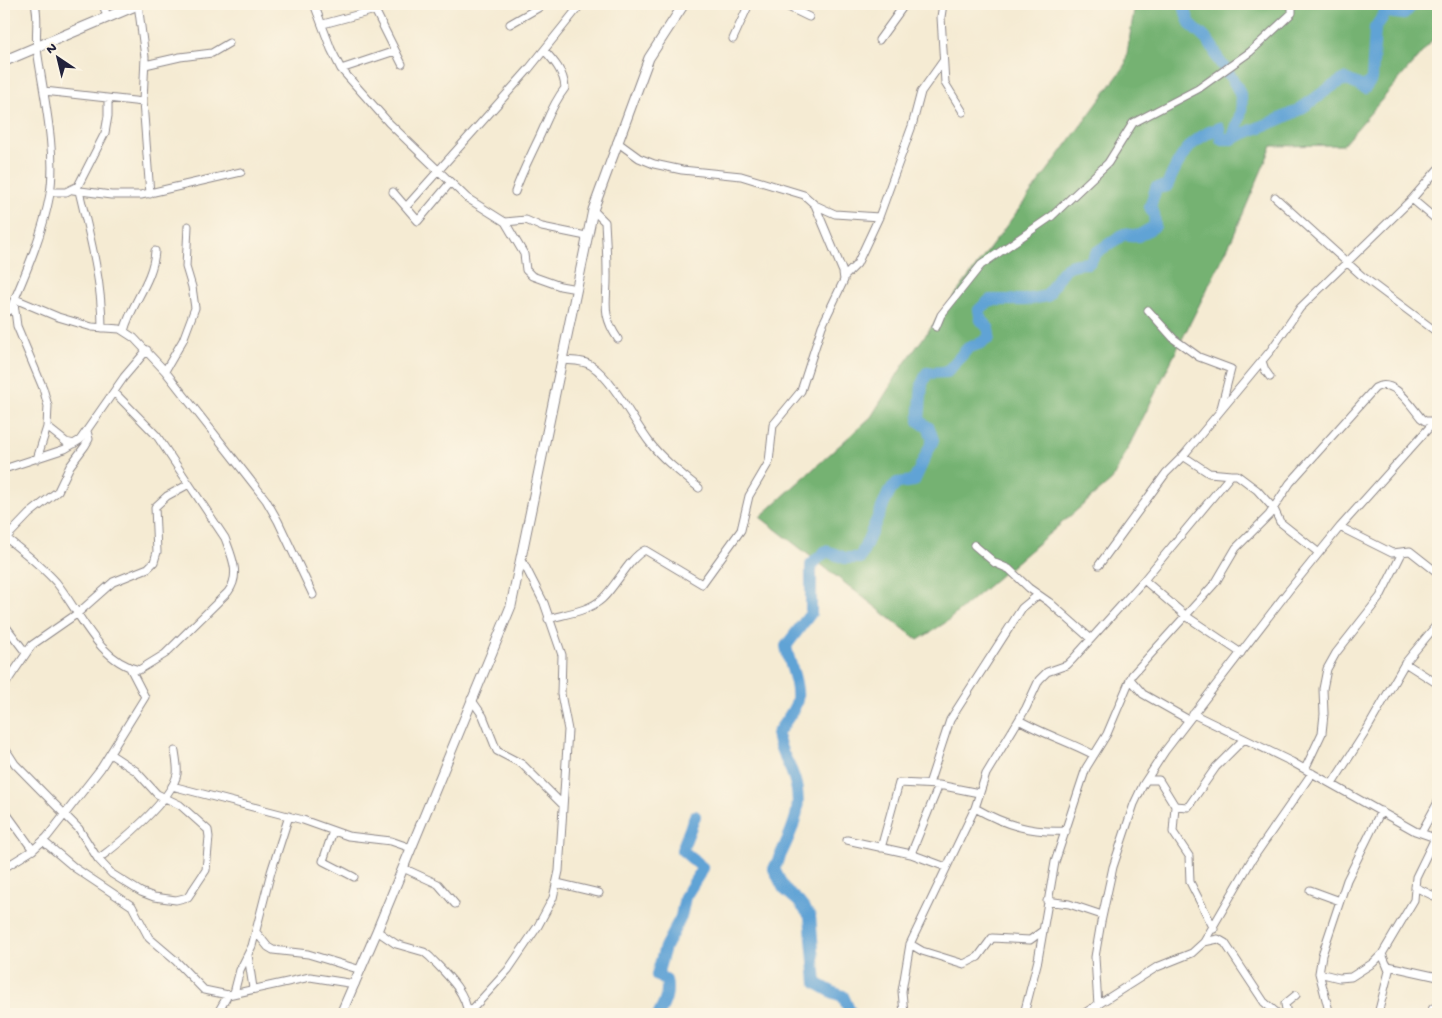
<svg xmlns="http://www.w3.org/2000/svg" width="1442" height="1018" font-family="'Gochi Hand',sans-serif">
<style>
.forest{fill:#75b272;stroke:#4c6a56}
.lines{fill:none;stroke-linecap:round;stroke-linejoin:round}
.river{stroke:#61a3d5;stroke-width:12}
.minor-casing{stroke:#8c8687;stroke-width:9}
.major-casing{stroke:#8c8687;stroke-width:11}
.highway-casing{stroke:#8c8687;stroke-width:12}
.minor{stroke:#fff;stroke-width:7}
.major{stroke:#fff;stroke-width:9}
.highway{stroke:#fff;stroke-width:10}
</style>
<rect width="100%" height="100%" fill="#fcf5e5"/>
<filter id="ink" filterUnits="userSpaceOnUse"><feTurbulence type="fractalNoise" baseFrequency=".02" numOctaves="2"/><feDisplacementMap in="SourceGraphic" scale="10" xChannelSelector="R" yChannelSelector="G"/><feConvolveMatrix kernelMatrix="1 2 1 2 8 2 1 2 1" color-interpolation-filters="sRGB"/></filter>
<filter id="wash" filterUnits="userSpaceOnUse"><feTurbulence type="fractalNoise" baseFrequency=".0096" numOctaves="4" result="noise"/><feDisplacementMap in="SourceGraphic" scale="20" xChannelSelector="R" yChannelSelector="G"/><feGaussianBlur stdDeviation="1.12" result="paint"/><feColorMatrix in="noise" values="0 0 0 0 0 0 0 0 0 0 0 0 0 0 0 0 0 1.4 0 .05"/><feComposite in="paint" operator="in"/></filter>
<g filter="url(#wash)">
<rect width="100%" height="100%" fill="#f5ebd3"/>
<path class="forest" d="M1135 4H1438V34L1343 145 1272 146 1233 237 1112 480 945 623 918 640 760 517 871 417 904 364 1125 66Z"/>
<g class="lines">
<path class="river" d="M1232 139C1256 127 1283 121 1306 105 1321 95 1327 88 1345 79L1365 88 1372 79 1375 28 1386 12 1404 14 1413 4
M659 1014C665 1002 669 994 666 980L657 975 665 947 681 917 685 897 703 868 682 850 695 816
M851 1014 843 996 834 993 816 983 810 916 798 901 784 889 774 869C790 833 808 809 791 770 785 757 779 748 777 734 783 724 795 711 797 700 799 682 789 664 786 646L811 613V565L826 551 845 558H860L889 492 897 483 914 481 933 440 929 428 919 421 922 384 927 373 947 372 968 348 981 343 989 338V329L981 320 979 310 990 300H1025L1047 296C1061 275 1059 263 1089 263L1097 252 1124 234 1138 236 1155 226 1154 214 1150 207 1156 188 1167 186C1178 159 1190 138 1219 128L1221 139H1232C1248 99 1244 95 1220 62 1216 58 1216 52 1213 48 1199 26 1190 36 1184 4"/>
</g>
</g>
<g filter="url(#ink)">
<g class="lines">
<defs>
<path id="minor" d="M103 4 107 17
M138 4 145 57 143 102 150 194
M314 4 331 49 341 69 389 123 467 198 505 222 524 254 526 270 532 276 560 286 577 289
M782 4 809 17
M943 4 941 17 945 83 963 112
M323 24 375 10 402 64
M510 24 545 4
M733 39 749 4
M879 40 905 4
M145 65 180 57 212 53 229 43
M341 69 395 51
M44 91 143 102
M73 190 111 195H141L241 172
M79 191C90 237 102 280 102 328
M50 192H66L78 186 105 133 108 116V100
M393 192 418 221 450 183
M515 192C521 174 529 159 537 142 547 122 551 106 565 88 564 72 554 61 544 50
M1275 197 1362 276 1438 333
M1412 199 1438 221
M815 205 835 214 879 217
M406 207 528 70 581 4
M593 210 605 222C606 239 607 256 607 272 608 301 600 313 618 339
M505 222 526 220 542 227 586 236
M844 277 857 264 879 217 912 126 921 92 943 61
M15 299 58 317 92 327 120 329 134 338 165 371 266 500 278 521 313 595
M14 303 17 326 43 388 48 406 47 427 37 459
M1148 310 1174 339 1199 357 1231 369 1221 408
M4 314 10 310 13 303C28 268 43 232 50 194 57 150 43 93 37 49 35 34 39 19 35 4
M936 327 941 315 981 265 1052 216 1108 163 1133 123 1198 89 1250 52 1292 13V6L1286 4
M124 331C132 302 153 281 155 251
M562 360C571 361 584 360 592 366 613 380 634 422 650 443 664 461 682 474 699 488
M1262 361 1265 370 1270 377
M165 371 183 340 195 308 192 287 186 267 188 226
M47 427 66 442 74 444
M1183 456 1209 473 1231 475
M4 469 65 449 80 440 124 377 147 350
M1340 527 1392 553 1410 551 1438 573
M4 536C22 551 40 564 56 582 80 612 98 661 139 670L165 654 228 592C241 575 232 557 225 538L157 436 114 392
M6 538 29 514 58 491 70 466 85 446 89 439 87 431
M974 545 995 563 1009 569 1029 588 1049 602 1091 639
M1099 565 1166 473 1183 456 1271 350 1300 308 1412 199 1438 169
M1144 580 1186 616 1241 653
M548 619C565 614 589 611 602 599 617 585 629 558 645 550L702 584 741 530 749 496 769 462 773 425 801 391 822 326 844 280 843 272 815 205 804 195 741 176 682 170 654 164 639 158 617 142
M4 624 26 653
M1405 663 1438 684
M1130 679 1143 694 1189 720
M4 686 32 645 78 613 113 582 148 568 154 562 157 552 155 507 167 496 189 484
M471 699 483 716 497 751 522 764 563 805
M1193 714 1292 762 1415 831 1438 839
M1019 720C1043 734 1070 742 1094 755
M4 747 15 764 79 829 98 859 112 874 141 892 154 897 176 900 188 897 206 870 209 837 208 830 180 805 157 794 136 771 110 754
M1305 769 1322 733 1324 714 1323 689 1327 669 1336 653 1380 597 1402 553
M1147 780H1159L1175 806 1173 832 1189 856 1190 882 1214 929
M929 784 950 720 1022 608 1038 595
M1332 784 1366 731 1405 663 1438 623
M172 786 303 820 348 836 391 841 411 848
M1175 806 1188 807 1216 767 1244 739
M975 808C1005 825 1031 833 1066 831
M4 810 33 850
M333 831 323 861 354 877
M1421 833 1438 802
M847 840 911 854 946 867
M43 841 75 868 132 906 149 938 176 961 204 990 228 995 310 977 355 984
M881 848 899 783 939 785 979 793
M911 854 939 785
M98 859C119 844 172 800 177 774 178 767 176 758 175 751
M4 868 33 850 47 837 101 768 145 697 130 668
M403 868 438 884 455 904
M557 883 599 893
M1415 887 1438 898
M1310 890 1340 901
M1047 901 1069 904 1102 915
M377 931 396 944 424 952 430 957C446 974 465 990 468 1014
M256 932 268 947 273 950 308 954 361 970
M1204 942 1251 861 1312 773
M910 944 922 951 964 964 978 957 992 938 1030 940 1041 932
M248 955 253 988
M1388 966 1438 977
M1319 973 1339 978 1351 977 1373 963 1382 954 1414 900 1416 877 1435 838
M234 993 240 970 252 946 271 872 289 816
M1098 1006 1095 957 1101 922 1113 867 1134 804 1143 785 1165 751 1289 590 1340 527 1436 420
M1379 1010 1389 971 1382 954
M1329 1011 1319 973 1322 955 1347 880 1381 811
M217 1014 228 995
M468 1014 508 970 538 926 553 898 559 871 568 730 561 694 562 655 544 603 521 558
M904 1014 902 991 910 944 975 808 986 774 1026 708 1039 680 1047 672 1067 665 1073 659 1144 580 1231 475H1237L1257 490 1274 509 1280 522 1319 553
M1024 1014 1038 960 1055 862 1086 768 1107 734 1132 675 1216 582 1236 548 1269 515 1290 483 1375 388C1394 377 1410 405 1421 418L1425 421H1436
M1083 1014 1157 967 1192 953 1204 942 1218 939 1225 943 1264 1002 1278 1014
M1287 1014 1285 1004 1296 995
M1429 1014 1433 1008"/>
<path id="major" d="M341 1014 377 931 511 606 593 210 649 58 684 4"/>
<path id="highway" d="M4 61 139 4"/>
</defs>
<use href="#minor" class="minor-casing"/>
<use href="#major" class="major-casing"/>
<use href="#highway" class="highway-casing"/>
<use href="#minor" class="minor"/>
<use href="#major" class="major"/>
<use href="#highway" class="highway"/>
</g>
</g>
<rect width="1442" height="1018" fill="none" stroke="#fcf5e5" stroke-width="20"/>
<g transform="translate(58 58) rotate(325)" stroke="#fcf5e5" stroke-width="4" paint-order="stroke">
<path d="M0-4L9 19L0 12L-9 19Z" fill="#22223b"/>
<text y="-8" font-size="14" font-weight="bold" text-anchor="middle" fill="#22223b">N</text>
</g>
</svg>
